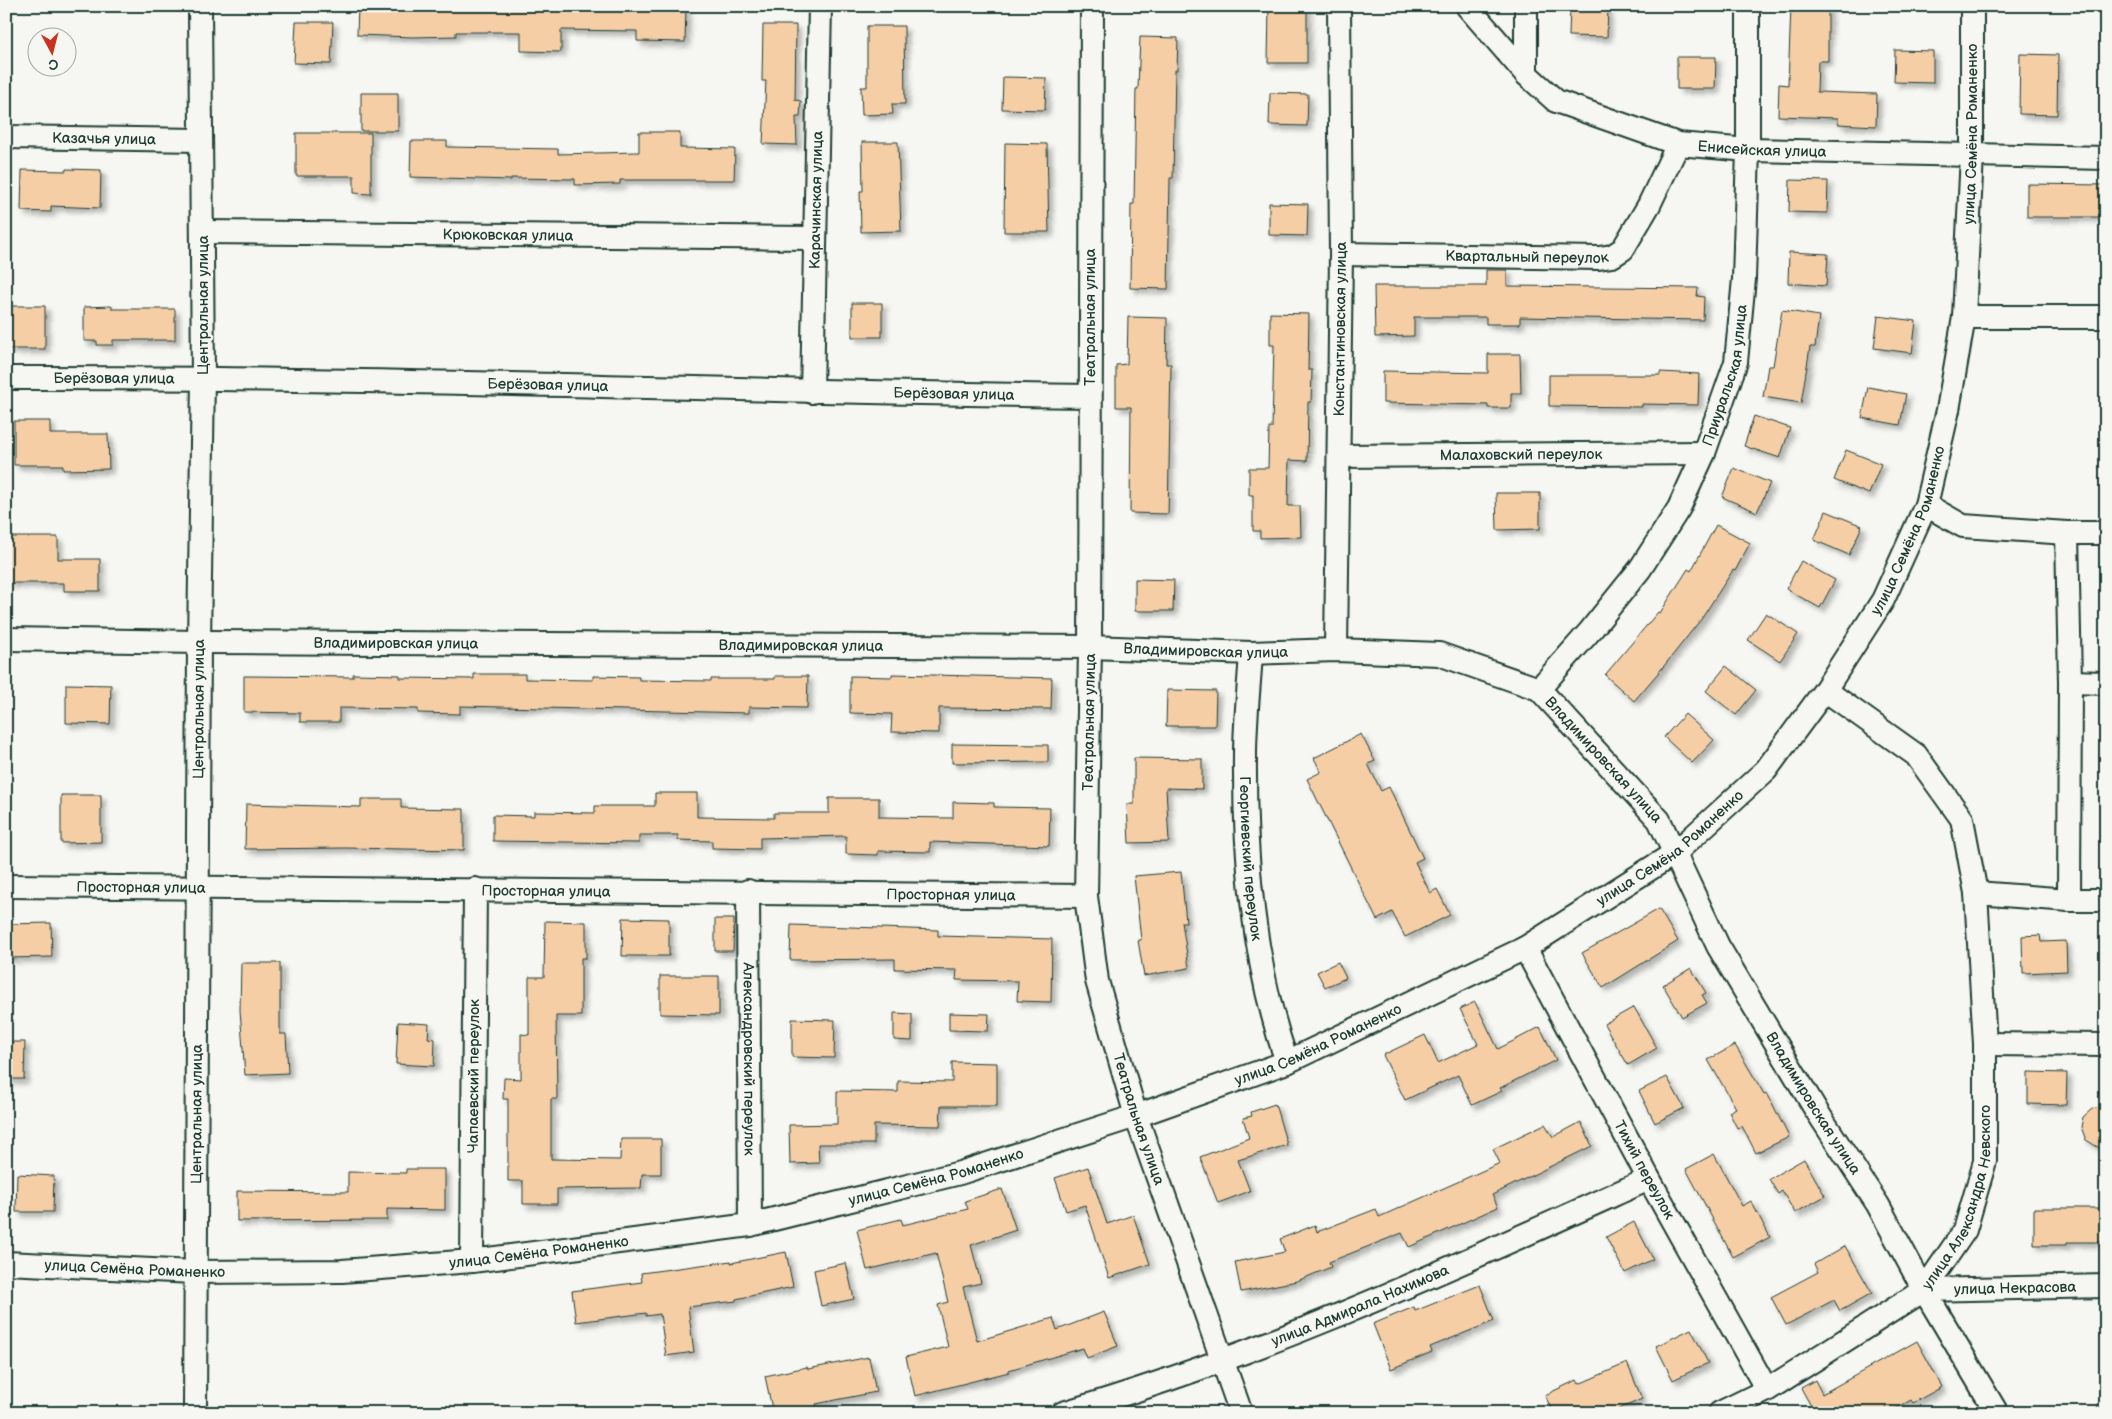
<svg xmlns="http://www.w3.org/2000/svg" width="2112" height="1419" font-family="'Balsamiq Sans',sans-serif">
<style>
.building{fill:#f6cea6;stroke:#1f3d34;filter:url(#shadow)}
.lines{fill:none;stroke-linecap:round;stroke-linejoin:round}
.minor-casing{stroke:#1f3d34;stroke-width:26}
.minor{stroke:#f6f6f2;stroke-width:22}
.labels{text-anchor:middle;stroke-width:5;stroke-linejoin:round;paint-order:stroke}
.street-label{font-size:15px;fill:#1f3d34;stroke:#f6f6f2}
</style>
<defs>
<filter id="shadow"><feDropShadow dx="4.5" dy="4.5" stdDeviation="2.5" flood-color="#0004"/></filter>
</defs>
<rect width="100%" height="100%" fill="#f6f6f2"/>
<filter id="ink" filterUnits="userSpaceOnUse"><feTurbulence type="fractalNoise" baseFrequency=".02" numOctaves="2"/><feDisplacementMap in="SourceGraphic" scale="10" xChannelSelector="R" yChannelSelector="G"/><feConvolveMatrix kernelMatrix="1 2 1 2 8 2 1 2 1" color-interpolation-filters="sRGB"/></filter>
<g filter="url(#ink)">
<path class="building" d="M358 6H400V9L470 6H686L685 42 637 41V31L561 30V52L521 51V32H456V36L413 37 357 35Z
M1269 6H1307V63H1268Z
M1570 6H1608L1607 37 1569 36Z
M1791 6H1828V61H1818L1817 92 1877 94 1876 126 1838 124V118L1778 116 1779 84 1788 85Z
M296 22H333L331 64 294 63Z
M763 25H796L795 100 801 101 800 117H796L797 145 763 144 766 81H762Z
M867 26H904L905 104H892L893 114 862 115 861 87H867Z
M1140 37 1178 38 1177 70H1175L1173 178H1170L1168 289 1130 288 1131 204H1134L1136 89H1138Z
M1895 50 1933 51V83L1894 82Z
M2020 54 2058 55 2057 115 2019 114Z
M1677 57H1716L1715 89H1677Z
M1003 77 1046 78 1045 110 1002 109Z
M361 93H398V131H361Z
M1270 93 1308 94 1307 126 1269 125Z
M639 132H680V148L735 149 734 180H620V184L575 185V179L511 178V180L410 177 411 141H447V147L558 149V154L639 152Z
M296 133H371V194L354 193V176H296Z
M862 142H898L901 231 861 232 860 191H863Z
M1005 143 1047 144 1049 232H1004Z
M66 169 101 170 100 208 51 206V212L21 211 22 170 66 171Z
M1790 180 1828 181 1827 213 1789 212Z
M2027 184 2106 185V217H2027Z
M1269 203 1308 204 1307 236 1269 235Z
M1789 252 1828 254 1826 286 1788 283Z
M1486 270H1507V286L1698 288 1697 296 1704 297 1703 320 1520 317V324H1486V317H1414V336L1375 337 1374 286H1486Z
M852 303H882V337H852Z
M6 306H45V349H6Z
M112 306V309H175V340H113V345H97V341H84V307Z
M1782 310 1819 316 1815 347H1810L1801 403 1763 397 1768 366H1773Z
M1270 313 1309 314 1308 370H1312L1311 402H1308L1307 461 1289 460 1288 506H1300L1301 537 1260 538V531H1253V495H1249V468H1268L1269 428H1272L1274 345H1270Z
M1878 316 1916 321 1912 353 1874 348Z
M1128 317 1167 318 1166 364H1171L1168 514 1130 513 1131 407H1116V365L1127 364Z
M1488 354H1520L1521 393H1511V408H1488V405L1383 403V371L1488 373Z
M1660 372 1699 374 1698 405 1642 404V407L1549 406V375H1660Z
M1868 387 1906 394 1900 425 1862 418Z
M1754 416 1790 428 1780 458 1744 446Z
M14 421H50V434H108L109 469 63 470V465H14Z
M1846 450 1881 464 1869 494 1834 480Z
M1734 468 1770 483 1757 512 1722 497Z
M1496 493H1540V529L1497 530Z
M1826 511 1862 526 1849 555 1814 540Z
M1716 525 1750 543 1735 571 1733 570 1702 618 1664 666 1634 701 1605 675 1658 612 1660 613 1688 569 1691 571Z
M8 537H58V559H100V591H64V583H8Z
M1801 561 1835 580 1820 608 1786 589Z
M1135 579 1174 580 1173 611H1135Z
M1766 613 1798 634 1780 661 1748 640Z
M1726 666 1756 690 1736 715 1706 691Z
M353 674 400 675V678L474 679V674H525V679L593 680V676L639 677V680L711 681V679H775V676H808L807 708 749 707V713L460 706V714L418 713V709L339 708V722H300V713L244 712V676L353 677Z
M892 674 1052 678 1051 709 939 708V733L891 732 892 714 850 713V676L892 677Z
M66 684 111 685 110 724 66 723Z
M1167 690 1216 691 1215 726H1166Z
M1685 714 1714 740 1692 763 1664 737Z
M1361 734 1375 761 1368 764 1381 791 1389 787 1423 858 1415 862 1430 893 1437 889 1450 915 1405 937 1392 912 1377 920 1307 779 1321 772 1314 758Z
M952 744 1048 745V762L952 763Z
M1134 758 1202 759V789L1166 788 1169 842 1129 843 1127 804H1134Z
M655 793H697V817L774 818V813H829V798H879V817L953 818V802L994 803V807L1050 808 1049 846 930 842V852L878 851V855L846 854V836L760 838V849L712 848V841L678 840V835H639V843L493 841V815L534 816V812L595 813V806H655Z
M61 795H101V842L61 843Z
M361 799H401V808L464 809V850L345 848 245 849 246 804 361 807Z
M1181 872 1186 922H1182L1189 968 1144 976 1138 940H1141L1134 876Z
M1659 909 1678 941 1603 988 1582 953Z
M623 918 669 919V956H622Z
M715 919H734L733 951H715Z
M545 921 586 922V958H581V1016H556L557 1099H551V1159L620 1160 621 1139H661V1174H642L641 1188 557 1189V1204H523V1181H508V1099H503L504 1078 521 1079V1034L529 1035V977H544Z
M51 923 52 957 6 958V924Z
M791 925 938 930V936L1052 939 1051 1002 1017 1001 1018 981 956 980 957 970 895 969V959L790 960Z
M2040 935 2041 942 2066 941 2067 971 2023 973 2022 936Z
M1338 962 1346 978 1325 987 1317 972Z
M241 963H280V1034H286L288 1073 245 1075 240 1010Z
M1691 968 1706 993 1702 995 1707 1003 1682 1017 1663 985Z
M660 976H719V1015L660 1014Z
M1475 1002 1498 1049 1540 1027 1556 1060 1500 1088 1502 1091 1472 1105 1458 1075 1405 1100 1383 1055 1425 1035 1438 1063 1478 1044 1460 1009Z
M1634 1007 1657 1048 1628 1065 1604 1024Z
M894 1013 912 1014V1041L894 1040Z
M949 1013 989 1014 988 1031 949 1030Z
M792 1019 835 1020 834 1058 792 1057Z
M398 1022 429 1024 428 1038 435 1039 434 1066 396 1064Z
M6 1042H25L24 1079H6Z
M1735 1045 1764 1094 1767 1093 1789 1137 1756 1153 1742 1126 1737 1128 1729 1112 1736 1108 1708 1060Z
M952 1062 997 1063V1106H941L940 1126 874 1125V1144H818L819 1163 790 1164 789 1125 837 1124V1091L898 1092V1081L952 1082Z
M2028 1072 2067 1073 2066 1105 2028 1104Z
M1667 1077 1684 1108 1655 1123 1639 1091Z
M1275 1104 1287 1145 1238 1160 1250 1191 1218 1203 1200 1157 1249 1138 1243 1118 1252 1116 1251 1112Z
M2106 1105V1152L2086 1140 2081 1127 2083 1117 2092 1109Z
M1581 1122 1592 1146 1492 1195 1498 1207 1409 1247 1402 1233 1329 1262 1331 1267 1297 1281 1241 1292 1235 1262 1285 1252 1280 1239 1315 1225 1317 1232 1376 1209 1379 1217 1500 1163 1493 1149 1545 1124 1553 1137Z
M1714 1154 1742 1206 1751 1201 1770 1237 1733 1257 1686 1169Z
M1804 1159 1825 1196 1795 1213 1782 1191 1778 1194 1769 1179Z
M1088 1167 1107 1224 1133 1215 1150 1264 1109 1278 1085 1205 1066 1211 1055 1178Z
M406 1169H445V1210L387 1209V1220L237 1221V1191L348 1192V1172L406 1173Z
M17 1174 54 1176 53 1212H16Z
M1002 1189 1016 1230 971 1245 981 1283 963 1287 977 1341 1053 1318 1057 1330 1104 1312 1118 1346 1087 1358 1083 1348 1009 1370V1372L915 1396 906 1357 948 1347 938 1305 948 1302 936 1253 867 1270 857 1230 901 1219 903 1225 968 1209 965 1201Z
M2034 1208H2106V1242H2067V1245H2034Z
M1634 1222 1653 1259 1625 1273 1606 1237Z
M1845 1246 1872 1293 1840 1311 1834 1300 1786 1325 1771 1297 1818 1272 1814 1264Z
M786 1252 793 1287 736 1299V1301L688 1307 694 1352 666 1356 660 1314 646 1316V1313L576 1322 572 1291 642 1282 641 1273 731 1261V1263Z
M846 1263 854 1299 821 1306 814 1270Z
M1480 1285 1494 1321 1430 1347 1432 1352 1391 1369 1373 1324 1414 1307 1415 1311Z
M1691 1329 1708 1363 1673 1380 1656 1346Z
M1917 1341 1942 1387 1913 1403 1911 1400 1888 1413H1815L1801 1388 1815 1380 1822 1394Z
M869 1357 876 1392 816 1404 817 1413H773L765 1376 807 1367 808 1369Z
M1627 1363 1642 1399 1610 1413H1553L1545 1395 1577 1380 1579 1384Z"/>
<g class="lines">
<defs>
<g id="minor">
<path id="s1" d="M1092 6 1090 647 1086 896 1097 981 1136 1116 1241 1413"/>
<path id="s2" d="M1467 6 1526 74 1556 101 1678 144 1748 150 2106 158"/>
<path d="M1526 74V6"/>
<path id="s3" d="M6 137 200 140"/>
<path id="s4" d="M202 232 814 238"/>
<path id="s5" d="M1341 254 1599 258 1612 256 1623 249 1649 205 1678 144"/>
<path d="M1964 317H2106"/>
<path id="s6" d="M6 378C368 377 729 391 1090 396"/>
<path id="s7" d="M812 392 820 6"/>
<path id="s8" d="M1339 456 1704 453"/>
<path d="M1926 505 1963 526 2067 533H2106"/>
<path d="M2067 533 2070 682 2069 900"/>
<path id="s9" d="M6 639 199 642 1090 647 1251 653 1336 650 1439 654 1539 689 1659 820 1718 946 1816 1110 1878 1205 1924 1290 1997 1413"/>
<path id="s10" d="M1336 650 1341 254 1339 6"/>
<path id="s11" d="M1251 653C1249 687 1245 721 1245 755 1244 858 1253 964 1287 1062"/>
<path d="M2070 682 2106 683"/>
<path id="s12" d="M1539 689 1591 630 1640 569 1679 508 1704 453 1736 362 1744 279 1748 150V6"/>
<path id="s13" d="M6 886 1086 896"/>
<path id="s14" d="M748 891 750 1225"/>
<path d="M1976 893 2069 900H2106"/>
<path id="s15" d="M1525 948 1649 1179 1767 1390"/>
<path d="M1985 1044 2106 1045"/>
<path id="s16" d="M472 1261 475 889"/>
<path id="s17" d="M6 1263 194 1272 342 1271 472 1261 750 1225 960 1173 1136 1116 1287 1062 1525 948 1675 853 1766 770 1825 690 1883 600 1926 505 1948 410 1964 317 1972 155V6"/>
<path id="s18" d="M1924 1290 2106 1286"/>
<path id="s19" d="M195 1413 199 642 203 378 200 6"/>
<path id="s20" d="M1063 1413C1266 1354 1458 1265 1649 1179"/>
<path id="s21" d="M1720 1413 1767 1390 1924 1290 1965 1230 1985 1161V1044L1976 893 1962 819 1916 755 1825 690"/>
</g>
</defs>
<use href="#minor" class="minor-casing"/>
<use href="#minor" class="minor"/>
</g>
</g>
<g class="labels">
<g class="street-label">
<text dy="5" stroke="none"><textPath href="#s17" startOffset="2559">улица Семёна Романенко</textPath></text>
<text dy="5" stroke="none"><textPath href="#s3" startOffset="98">Казачья улица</textPath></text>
<text dy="5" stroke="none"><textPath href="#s2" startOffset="344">Енисейская улица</textPath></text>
<text dy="5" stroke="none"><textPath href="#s7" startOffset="192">Карачинская улица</textPath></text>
<text dy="5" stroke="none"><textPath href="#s4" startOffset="306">Крюковская улица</textPath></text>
<text dy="5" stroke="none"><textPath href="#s5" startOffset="186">Квартальный переулок</textPath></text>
<text transform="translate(203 305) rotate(-90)" y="5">Центральная улица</text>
<text transform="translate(1090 317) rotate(-90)" y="5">Театральная улица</text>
<text dy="5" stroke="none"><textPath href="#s10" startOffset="321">Константиновская улица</textPath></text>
<text dy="5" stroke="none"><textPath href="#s12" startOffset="371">Приуральская улица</textPath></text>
<text dy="5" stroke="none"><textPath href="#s6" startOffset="108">Берёзовая улица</textPath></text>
<text dy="5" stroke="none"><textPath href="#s6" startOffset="542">Берёзовая улица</textPath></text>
<text dy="5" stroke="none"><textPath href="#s6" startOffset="948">Берёзовая улица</textPath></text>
<text dy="5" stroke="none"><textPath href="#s8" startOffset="182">Малаховский переулок</textPath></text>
<text dy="5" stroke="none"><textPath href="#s17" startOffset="2154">улица Семёна Романенко</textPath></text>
<text dy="5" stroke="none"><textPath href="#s9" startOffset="390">Владимировская улица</textPath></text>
<text dy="5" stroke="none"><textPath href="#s9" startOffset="795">Владимировская улица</textPath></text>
<text dy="5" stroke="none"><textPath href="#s9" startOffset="1200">Владимировская улица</textPath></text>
<text dy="5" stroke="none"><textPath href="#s19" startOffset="704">Центральная улица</textPath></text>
<text transform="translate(1089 722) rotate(-89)" y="5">Театральная улица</text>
<text dy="5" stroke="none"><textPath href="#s9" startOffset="1635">Владимировская улица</textPath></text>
<text dy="5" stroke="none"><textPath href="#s17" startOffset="1749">улица Семёна Романенко</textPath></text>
<text dy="5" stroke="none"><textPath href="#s11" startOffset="206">Георгиевский переулок</textPath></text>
<text dy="5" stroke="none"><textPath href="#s13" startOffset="135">Просторная улица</textPath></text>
<text dy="5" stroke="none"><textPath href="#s13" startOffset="540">Просторная улица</textPath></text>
<text dy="5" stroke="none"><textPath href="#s13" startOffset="945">Просторная улица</textPath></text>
<text dy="5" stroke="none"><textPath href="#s17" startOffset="1344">улица Семёна Романенко</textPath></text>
<text dy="5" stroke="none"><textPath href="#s14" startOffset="168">Александровский переулок</textPath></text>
<text dy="5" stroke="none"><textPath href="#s16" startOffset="185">Чапаевский переулок</textPath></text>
<text dy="5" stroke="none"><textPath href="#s9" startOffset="2040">Владимировская улица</textPath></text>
<text dy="5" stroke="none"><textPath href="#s19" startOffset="299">Центральная улица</textPath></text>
<text dy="5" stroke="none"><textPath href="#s1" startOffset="1120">Театральная улица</textPath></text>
<text dy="5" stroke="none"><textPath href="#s15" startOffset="252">Тихий переулок</textPath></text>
<text dy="5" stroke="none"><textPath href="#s17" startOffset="939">улица Семёна Романенко</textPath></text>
<text dy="5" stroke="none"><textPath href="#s21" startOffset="340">улица Александра Невского</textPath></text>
<text dy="5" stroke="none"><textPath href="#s17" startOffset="534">улица Семёна Романенко</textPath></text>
<text dy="5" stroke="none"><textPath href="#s17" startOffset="129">улица Семёна Романенко</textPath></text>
<text dy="5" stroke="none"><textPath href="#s18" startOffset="91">улица Некрасова</textPath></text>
<text dy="5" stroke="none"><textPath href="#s20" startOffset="316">улица Адмирала Нахимова</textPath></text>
</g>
</g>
<rect width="2112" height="1419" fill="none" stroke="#f6f6f2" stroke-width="25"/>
<rect x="12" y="12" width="2087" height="1394" fill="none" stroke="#1f3d34" stroke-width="2" filter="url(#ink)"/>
<g transform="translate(52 52) rotate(173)"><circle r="24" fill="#f6f6f2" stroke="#a0aca6"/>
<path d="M0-4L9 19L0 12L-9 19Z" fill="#c8321e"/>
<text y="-8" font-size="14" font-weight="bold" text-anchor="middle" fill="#1f3d34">С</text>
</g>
</svg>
